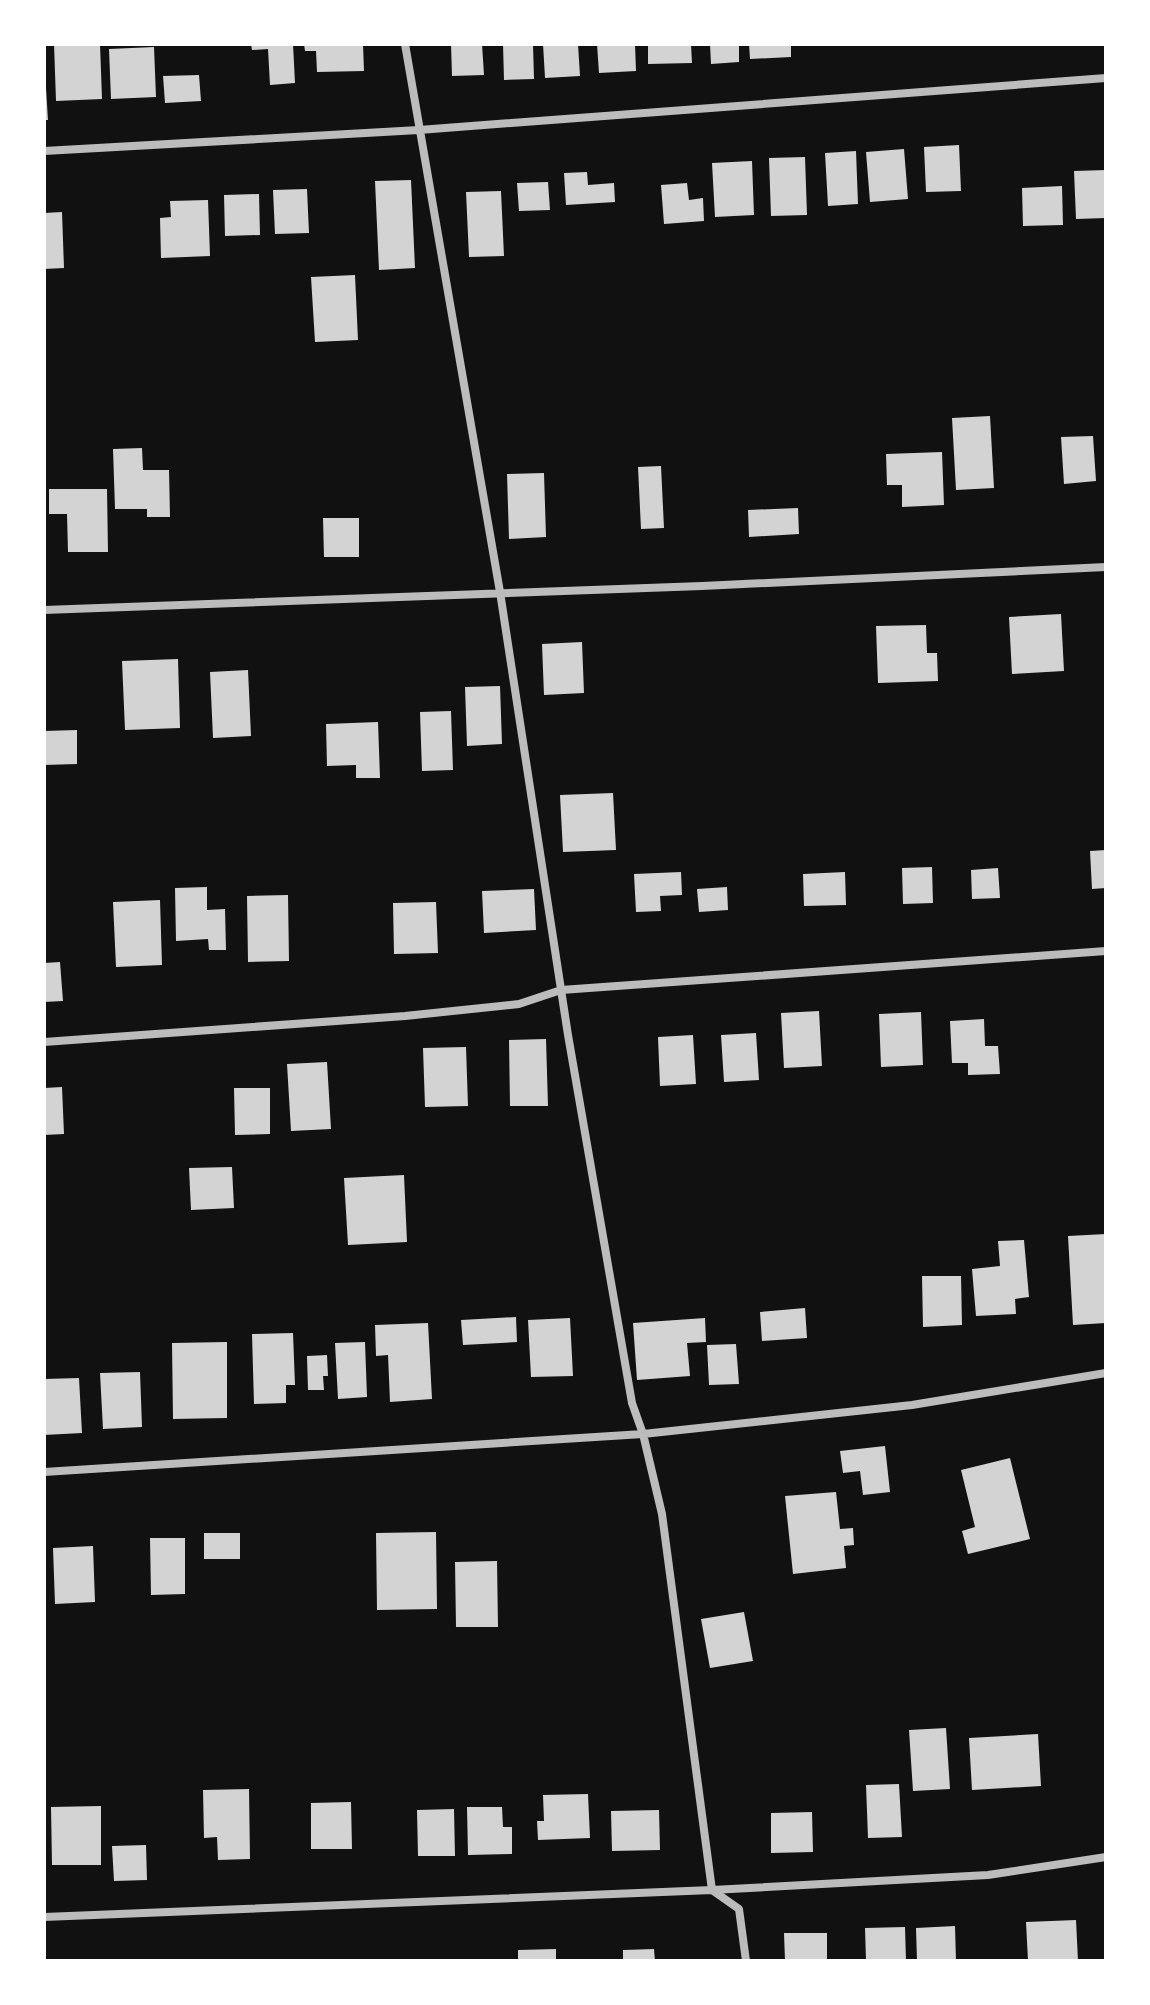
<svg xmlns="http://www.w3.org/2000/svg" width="1150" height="2005" font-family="'PT Sans',sans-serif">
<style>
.building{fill:#d3d3d3}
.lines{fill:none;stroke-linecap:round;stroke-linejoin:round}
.minor{stroke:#bcbcbc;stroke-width:8}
</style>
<rect width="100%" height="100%" fill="#111"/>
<path class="building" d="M54 44H100L102 99 56 101Z
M251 44H293L295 83 270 85 268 49 252 50Z
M304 44H363L364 71 317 72 316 51H305Z
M451 44H482L484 75 452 76Z
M503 44H533L534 79 504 80Z
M543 44H578L580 76 545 78Z
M597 44H635L636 71 599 73Z
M648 44H691L692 63 648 64Z
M710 44H739V62L711 64Z
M749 44H791V57L750 59Z
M154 47 156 97 111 99 109 49Z
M199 75 201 101 165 103 163 76Z
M44 88H46L48 120H44Z
M959 145 961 191 926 192 924 147Z
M904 149 908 199 870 202 866 152Z
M856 151 858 204 828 206 825 153Z
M805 157 807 215 771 216 769 158Z
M752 161 754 215 715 217 712 163Z
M1106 170V218L1076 219 1074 171Z
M587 172 588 185 614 183 615 202 566 205 564 173Z
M411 180 415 268 379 270 375 181Z
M548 182 550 210 519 211 517 183Z
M687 183 689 200 703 198 704 221 664 224 661 185Z
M1062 186 1063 225 1023 226 1022 188Z
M307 189 309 233 275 234 273 190Z
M501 191 504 256 469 257 466 192Z
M259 194 260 235 225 236 224 195Z
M208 200 210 256 161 258 160 218 171 217 170 201Z
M62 212 64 268 44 269V213Z
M355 275 358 340 315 342 311 277Z
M990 416 994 488 956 490 952 418Z
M1093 436 1096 481 1064 484 1061 437Z
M142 448 143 470H169L170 517H147V509H115L113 449Z
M942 452 944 505 902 507V485H887L886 454Z
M661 466 664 528 641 529 638 467Z
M544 473 546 537 509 539 507 474Z
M49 489H107L108 552H68L67 514H49Z
M798 508 799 534 749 537 748 510Z
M323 518H359V557H324Z
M1061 614 1064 671 1012 674 1009 617Z
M926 625 927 653H937L938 681 878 683 876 626Z
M582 642 584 693 544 695 542 644Z
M178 659 180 728 125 730 122 661Z
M248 670 251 736 213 738 210 672Z
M500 686 502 744 467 746 465 687Z
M451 711 453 770 422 771 420 712Z
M378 722 380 778H356V765L327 766 326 724Z
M77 730V764L44 765V731Z
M613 793 616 850 563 852 560 795Z
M1106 850V888L1092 889 1090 851Z
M932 867 933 903 903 904 902 868Z
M998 868 1000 898 972 899 971 870Z
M681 872 682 895 660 896 661 911 636 912 634 874Z
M845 872 846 905 804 906 803 874Z
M207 887V910L225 909 226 950H209L208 939 176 941 175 888Z
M727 887 728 910 699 912 697 889Z
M534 889 536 930 484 933 482 891Z
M288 895 289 961 248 962 247 896Z
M160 900 162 965 116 967 113 902Z
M436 902 438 953 394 954 393 903Z
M60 962 63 1001 44 1002V963Z
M819 1011 822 1066 784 1068 781 1013Z
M921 1012 923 1065 881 1067 879 1014Z
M984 1019 985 1046H998L1000 1074 968 1075V1063H952L950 1021Z
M756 1033 759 1080 724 1082 721 1035Z
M693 1035 696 1084 660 1086 658 1037Z
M546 1039 548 1106H510L509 1040Z
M466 1047 468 1106 425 1107 423 1048Z
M327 1062 331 1129 291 1131 287 1064Z
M62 1087 64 1134 44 1135V1088Z
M234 1088H270V1134L235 1135Z
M232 1167 234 1208 191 1210 189 1168Z
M404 1175 407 1242 348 1245 344 1178Z
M1106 1234V1323L1073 1325 1068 1236Z
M1024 1240 1029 1297 1015 1299 1016 1314 976 1316 972 1269 1000 1266 998 1241Z
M922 1276H961L962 1325 923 1327Z
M805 1308 807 1338 762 1341 760 1312Z
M516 1317 517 1342 463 1345 461 1320Z
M570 1318 573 1376 531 1377 528 1320Z
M705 1318 706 1342 687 1343 690 1376 637 1380 633 1323Z
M428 1323 432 1399 390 1402 388 1355 376 1356 375 1325Z
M293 1333 295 1385H286V1403L254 1404 252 1334Z
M227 1342V1418L173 1419 172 1343Z
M365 1342 367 1397 338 1399 335 1343Z
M736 1344 739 1384 709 1385 707 1345Z
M327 1355 328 1376H323L324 1390H308L307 1356Z
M140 1372 142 1427 103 1429 100 1373Z
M79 1378 82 1433 44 1435V1379Z
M885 1446 890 1492 863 1495 860 1471 843 1473 840 1451Z
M1010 1458 1030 1539 968 1554 962 1531 975 1527 961 1470Z
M836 1492 840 1529 853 1528 854 1545 844 1546 846 1568 793 1574 785 1496Z
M436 1532 437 1609 377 1610 376 1533Z
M204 1533H240V1559H204Z
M150 1538H185V1594L151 1595Z
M93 1546 95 1602 55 1604 53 1548Z
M497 1561 498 1627H456L455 1562Z
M744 1612 753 1661 710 1668 701 1619Z
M946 1728 950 1789 913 1791 909 1730Z
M1038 1734 1041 1786 972 1790 969 1738Z
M899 1784 902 1837 868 1838 866 1785Z
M249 1789 250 1859 218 1860 217 1837 204 1838 203 1790Z
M588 1794 590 1838 538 1840 537 1821H544L543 1795Z
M351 1802 352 1849H311V1803Z
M101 1806V1865H52L51 1807Z
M467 1807H502L503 1827H512V1854L468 1855Z
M454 1809 455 1856H418L417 1810Z
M659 1810 660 1850 612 1851 611 1811Z
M812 1812 813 1852 771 1853V1813Z
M146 1845 147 1880 114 1881 112 1846Z
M1076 1920 1078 1961H1028L1026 1922Z
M955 1926 956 1961H917L916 1928Z
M905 1927 906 1961H866L865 1928Z
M784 1933H827V1961H785Z
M556 1949V1961H518V1950Z
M654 1949 655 1961H623V1950Z"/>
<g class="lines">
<path class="minor" d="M405 44 500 592 568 1035 632 1403 643 1434 662 1514 712 1890 739 1909 746 1961
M44 151 419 130 1106 78
M44 610 702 586 1106 567
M44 1042 405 1016 519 1004 561 990 1106 951
M44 1472 643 1434 912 1405 1106 1373
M44 1917 712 1890 988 1875 1106 1857"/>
</g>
<rect width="1150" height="2005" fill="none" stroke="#ffffff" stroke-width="92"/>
</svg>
